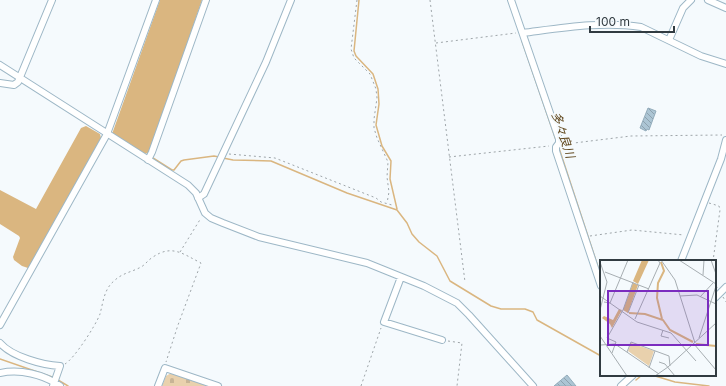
<svg xmlns="http://www.w3.org/2000/svg" width="726" height="386" font-family="Inter,'Noto Sans JP',sans-serif">
<style>
.cemetery{fill:url(#cemetery-stones)}
.water{fill:#dab680}
.lines{fill:none;stroke-linecap:round;stroke-linejoin:round}
.stream{stroke:#dab680;stroke-width:1.5}
.building{fill:url(#building-back-hatch);stroke:#93acbb}
.minor-casing{stroke:#9db7c6;stroke-width:8}
.path{stroke:#9ea5a9;stroke-width:1;stroke-dasharray:2 3;stroke-linecap:butt}
.minor{stroke:#fff;stroke-width:6}
.labels{text-anchor:middle;stroke-width:4;stroke-linejoin:round;paint-order:stroke}
.water-label{font-size:12px;font-style:italic;fill:#61481e;stroke:#f5fafd}
.inset-river{fill:none;stroke:#dab680;stroke-width:2}
.inset-road{fill:none;stroke:#a7aeb2;stroke-width:1}
.view{fill:#7b2cbf;fill-opacity:0.15;stroke:#7b2cbf;stroke-width:2}
.inset-edge{fill:none;stroke:#313b41;stroke-width:2}
</style>
<defs>
<pattern id="cemetery-stones" width="16" height="16" patternUnits="userSpaceOnUse"><rect width="16" height="16" fill="#e9d1ad"/><path d="M2 7V4a2 2 0 0 1 4 0v3zM10 15v-3a2 2 0 0 1 4 0v3z" fill="#c8b496"/></pattern>
<pattern id="building-back-hatch" width="6" height="6" patternUnits="userSpaceOnUse"><rect width="6" height="6" fill="#acc5d4"/><path d="M-1 5l2 2M0 0l6 6M5-1l2 2" fill="none" stroke="#8da1ae"/></pattern>
</defs>
<rect width="100%" height="100%" fill="#f5fafd"/>
<path class="cemetery" d="M171 373 207 386H162L166 376Z"/>
<path class="water" d="M160 0H202L151 148 148 153 144 154 112 134Z
M86 126 100 134 101 138 99 144 30 267 28 268 22 266 14 260 13 257 20 238 19 236 0 224V190L36 209 81 128Z"/>
<g class="lines">
<path class="stream" d="M359 0 354 51 356 56 373 74 378 89 379 104 376 125 382 146 391 161 390 179 397 209
M522 41 557 143
M559 148 601 276
M153 158 172 170H174L181 161 184 160 214 156 219 157
M223 158 233 160 271 161 347 193 397 210 407 223 412 234 419 242 437 256 450 281 491 306 501 309H525L533 312 537 320 601 356
M0 359 55 378
M652 375 675 382 709 386
M58 380 68 386
M636 380 642 375"/>
</g>
<path class="building" d="M648 108 656 111 649 130 647 129 646 131 640 128Z
M567 375 576 386H554Z"/>
<g class="lines">
<defs>
<path id="minor" d="M511 0 559 139V143L556 147V151L601 286
M708 0 726 8
M523 33C562 28 602 21 641 27L701 56 726 64
M669 40 683 8 691 0
M0 65 188 185 196 193 205 213 211 218 223 223 259 237 367 263 424 286 457 303 469 315 533 386
M0 83 14 85 18 82 52 0
M148 160 152 152 206 0
M198 198 204 194 266 62 291 0
M681 261 721 159 726 140
M401 277 384 322 442 340
M715 298 726 287
M0 325 107 134 156 0
M0 343C12 357 43 365 60 366L53 386
M0 373C20 369 43 374 60 386
M158 386 165 368 218 386
M621 386 633 375"/>
</defs>
<use href="#minor" class="minor-casing"/>
<path class="path" d="M357 0 351 49 354 58 370 74 376 89 377 98 374 119V128L377 138 388 162 387 177 389 192 387 203
M430 0 465 282
M436 43 516 33
M566 144 631 136 722 135
M229 154 275 158 376 198 381 202 392 205
M449 157 549 146
M709 203 719 206 720 210 713 261
M590 236 632 230 684 235
M180 252 201 218
M715 277 717 288
M723 297 726 302
M448 341 462 343 457 386
M65 364C74 359 96 325 100 314 103 303 104 289 114 281 122 273 132 272 141 267 145 265 148 260 153 257 172 244 183 254 201 263L178 325 166 362
M361 386 381 328"/>
<use href="#minor" class="minor"/>
</g>
<g class="labels">
<g class="water-label">
<text transform="translate(563 135) rotate(71)" y="4">多々良川</text>
</g>
</g>
<g transform="translate(600 260)">
<rect width="116" height="116" fill="#f5fafd"/>
<path d="M31 83 54 91 49 106 28 91Z" fill="#e9d1ad"/>
<path d="M42 0H49L38 24 33 21ZM33 23 38 25 28 53 23 50ZM19 49 22 50 12 68 10 64 2 58 4 56 13 60Z" fill="#dab680"/>
<path class="inset-river" d="M61 2 64 11 58 23 57 38 62 59M29 53 45 54 63 60 70 70 93 82M96 84 116 86"/>
<path class="inset-road" d="M61 0 75 20 95 83M79 0 116 24M111 0 116 14M0 2 7 22 0 50M5 12 49 29M103 15 104 0M0 36 37 62 71 73 96 101M80 36 97 35 116 44M100 37 113 23M4 42 10 43 28 0M28 53 39 25M35 59 60 3 58 0M63 70 61 76 69 78M0 76 27 116M99 78 116 26M94 84 116 110M1 85 15 84 59 114M27 92 31 82 69 96 70 106M12 93 16 82 7 78 23 50 33 22M59 102 65 104 75 116M49 108 55 91M55 116 68 107 116 63"/>
<path class="view" d="M8 31H108V85H8Z"/>
<rect width="116" height="116" class="inset-edge"/>
</g>
<path d="M590 26v6h84v-6" fill="none" stroke="#313b41" stroke-width="2"/>
<text x="596" y="26" font-size="12" fill="#313b41" stroke="#f5fafd" stroke-width="3" paint-order="stroke">100 m</text>
</svg>
